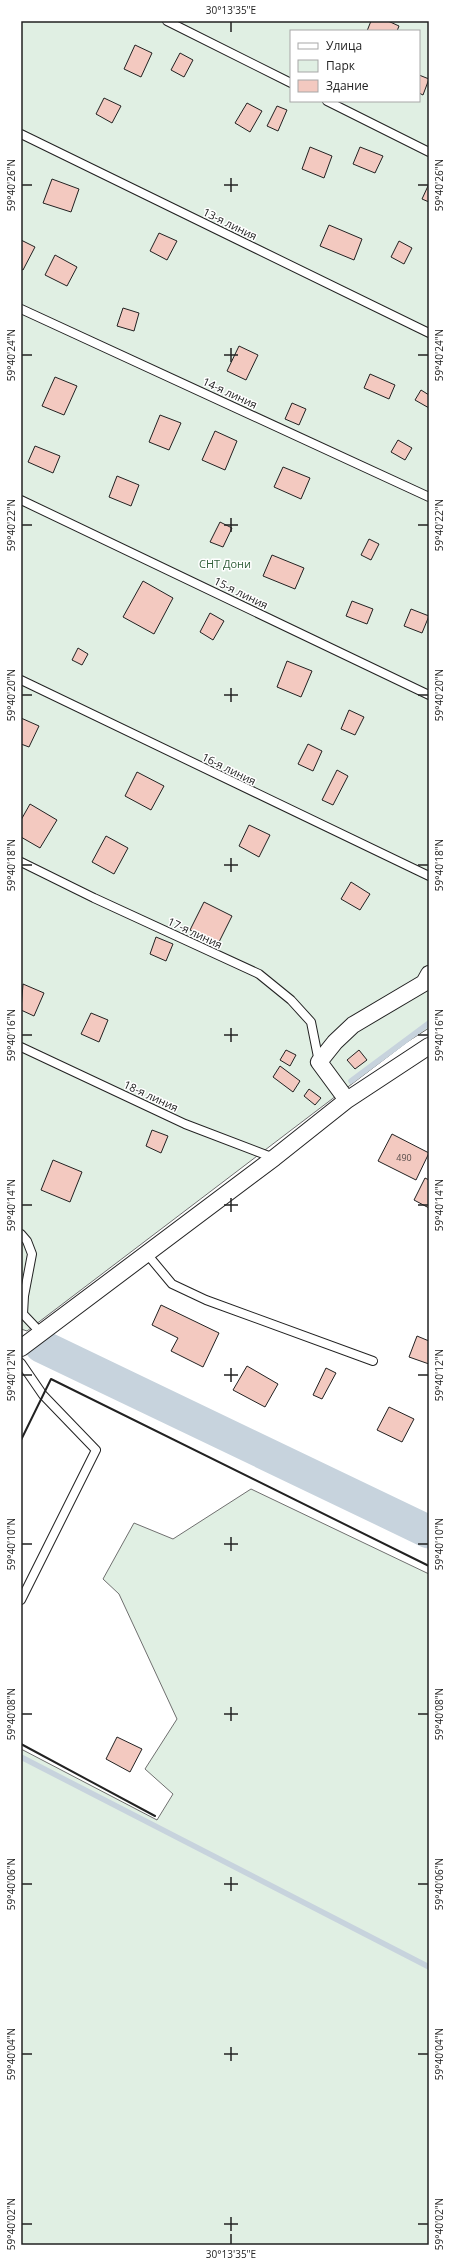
<svg xmlns="http://www.w3.org/2000/svg" width="450" height="2266" font-family="'Open Sans',sans-serif">
<style>
.green{fill:#e0efe3;stroke:#6f6f6f;fill-rule:evenodd}
.lines{fill:none;stroke-linecap:round;stroke-linejoin:round}
.stream{stroke:#c7d3dd;stroke-width:5.5}
.river{stroke:#c7d3dd;stroke-width:33}
.building{fill:#f3c9c0;stroke:#222}
.service-casing{stroke:#222;stroke-width:10}
.minor-casing{stroke:#222;stroke-width:18}
.service{stroke:#fff;stroke-width:8}
.minor{stroke:#fff;stroke-width:16}
.wall{stroke:#222;stroke-width:2}
.ticks{fill:none;stroke:#222;stroke-width:1.5}
.labels{text-anchor:middle;stroke-width:3;stroke-linejoin:round;paint-order:stroke}
.number-label{font-size:9px;fill:#564c4a}
.street-label{font-size:11px;fill:#222;stroke:#fff}
.park-label{font-size:11px;fill:#2f5e38;stroke:#fff}
.neatline{fill:none;stroke:#222;stroke-width:1.5}
.ticks-label{font-size:10px;text-anchor:middle;fill:#222}
</style>
<rect width="100%" height="100%" fill="#fff"/>
<path class="green" d="M21 21H429V1028L407 1042 27 1331 21 1329ZM291 31H419V101H291Z
M251 1489 429 1574V2245H21V1749L157 1820 173 1794 145 1769 177 1719 119 1594 103 1579 134 1523 173 1539Z"/>
<g class="lines">
<path class="stream" d="M351 1081 429 1023
M21 1757 429 1967"/>
<path class="river" d="M41 1346 429 1532"/>
</g>
<path class="building" d="M371 21H388L399 26 397 31H367Z
M135 45 152 53 141 77 124 69Z
M180 53 193 60 184 77 171 70Z
M419 75 429 79 423 95 419 93Z
M104 98 121 106 112 123 96 114Z
M247 103 262 111 250 132 235 123Z
M277 106 287 110 278 131 267 126Z
M310 147 332 156 324 178 302 169Z
M360 147 383 156 375 173 353 164Z
M52 179 79 189 71 212 43 203Z
M428 186 429 187V202L422 199Z
M329 225 362 239 354 260 320 246Z
M159 233 177 241 167 260 150 251Z
M21 240 35 247 23 270 21 269Z
M399 241 412 248 404 264 391 257Z
M55 255 77 267 67 286 45 275Z
M123 308 139 313 134 331 117 326Z
M239 346 258 355 246 380 227 371Z
M370 374 395 385 389 399 364 388Z
M55 377 77 386 64 415 42 406Z
M421 390 429 395V408L415 400Z
M292 403 306 409 299 425 285 419Z
M160 415 181 423 169 450 149 442Z
M215 431 237 441 225 470 202 460Z
M398 440 412 448 405 460 391 452Z
M35 446 60 456 53 473 28 462Z
M283 467 310 478 301 499 274 487Z
M117 476 139 485 131 506 109 497Z
M220 522 232 528 223 547 210 542Z
M369 539 379 544 371 560 361 555Z
M272 555 304 568 295 589 263 576Z
M143 581 173 598 154 634 123 617Z
M352 601 373 609 367 624 346 616Z
M411 609 429 616 422 633 404 626Z
M210 613 224 621 213 640 200 632Z
M78 648 88 654 82 665 72 660Z
M287 661 312 671 301 697 277 687Z
M349 710 364 717 355 735 341 729Z
M21 718 39 726 29 747 21 744Z
M308 744 322 751 313 771 298 764Z
M337 770 348 776 333 805 322 800Z
M137 772 164 786 151 810 125 796Z
M30 804 57 820 40 848 21 837V820Z
M249 825 270 835 259 857 239 846Z
M106 836 128 848 114 874 92 862Z
M351 882 370 894 360 910 341 899Z
M204 902 232 916 218 944 190 930Z
M156 937 173 944 166 961 150 954Z
M23 984 44 993 34 1016 21 1010Z
M91 1013 108 1020 99 1042 81 1034Z
M286 1050 296 1055 290 1066 280 1060Z
M359 1050 367 1060 355 1069 347 1060Z
M280 1066 300 1081 293 1092 273 1077Z
M309 1089 321 1098 315 1105 304 1096Z
M152 1130 168 1136 161 1153 146 1146Z
M392 1134 429 1153 416 1180 378 1161Z
M53 1160 82 1172 70 1202 41 1190Z
M425 1178 429 1180V1208L414 1200Z
M161 1305 219 1333 203 1367 171 1351 178 1338 152 1325Z
M417 1336 429 1341V1364L409 1357Z
M247 1366 278 1384 265 1407 233 1390Z
M326 1368 336 1373 322 1399 313 1395Z
M389 1407 414 1419 402 1442 377 1430Z
M117 1737 142 1749 130 1772 106 1759Z"/>
<g class="lines">
<defs>
<path id="service" d="M167 21 291 83
M327 101 429 152
M21 134 429 333
M21 309 429 497
M21 500 429 695
M21 680 429 876
M21 862 94 898 259 974 291 1000 311 1022 319 1062
M21 1047 185 1124 274 1158
M21 1234 27 1241 32 1254 24 1296 23 1314 41 1333
M147 1254 172 1284 206 1300 373 1361
M21 1363 43 1395 96 1450 21 1600"/>
<path id="minor" d="M347 1100 319 1062 335 1042 353 1025 424 983 429 974
M21 1348 274 1158 347 1100 429 1046"/>
</defs>
<use href="#service" class="service-casing"/>
<use href="#minor" class="minor-casing"/>
<use href="#service" class="service"/>
<use href="#minor" class="minor"/>
<path class="wall" d="M21 1440 51 1379 429 1566
M21 1744 155 1816"/>
</g>
<path class="ticks" d="M231 22V32M231 178V192M22 185H32M224 185H238M418 185H428M231 348V362M22 355H32M224 355H238M418 355H428M231 518V532M22 525H32M224 525H238M418 525H428M231 688V702M22 695H32M224 695H238M418 695H428M231 858V872M22 865H32M224 865H238M418 865H428M231 1028V1042M22 1035H32M224 1035H238M418 1035H428M231 1198V1212M22 1205H32M224 1205H238M418 1205H428M231 1368V1382M22 1375H32M224 1375H238M418 1375H428M231 1537V1551M22 1544H32M224 1544H238M418 1544H428M231 1707V1721M22 1714H32M224 1714H238M418 1714H428M231 1877V1891M22 1884H32M224 1884H238M418 1884H428M231 2047V2061M22 2054H32M224 2054H238M418 2054H428M231 2217V2231M22 2224H32M224 2224H238M418 2224H428M231 2234V2244"/>
<g class="labels">
<g class="number-label">
<text x="404" y="1161">490</text>
</g>
<g class="street-label">
<text transform="translate(230 224) rotate(26)" y="4">13-я линия</text>
<text transform="translate(230 393) rotate(25)" y="4">14-я линия</text>
<text transform="translate(241 593) rotate(26)" y="4">15-я линия</text>
<text transform="translate(229 769) rotate(26)" y="4">16-я линия</text>
<text transform="translate(195 933) rotate(25)" y="4">17-я линия</text>
<text transform="translate(151 1096) rotate(25)" y="4">18-я линия</text>
</g>
<g class="park-label">
<text x="225" y="568">СНТ Дони</text>
</g>
</g>
<rect width="450" height="2266" fill="none" stroke="#ffffff" stroke-width="44"/>
<rect x="290" y="30" width="130" height="72" fill="#ffffff" stroke="#a7a7a7"/>
<rect x="298" y="43" width="20" height="6" fill="#ffffff" stroke="#a7a7a7"/>
<text x="326" y="50" font-size="12" fill="#222222">Улица</text>
<rect x="298" y="60" width="20" height="12" fill="#e0efe3" stroke="#a7a7a7"/>
<text x="326" y="70" font-size="12" fill="#222222">Парк</text>
<rect x="298" y="80" width="20" height="12" fill="#f3c9c0" stroke="#a7a7a7"/>
<text x="326" y="90" font-size="12" fill="#222222">Здание</text>
<rect x="22" y="22" width="406" height="2222" class="neatline"/>
<g class="ticks-label">
<text x="231" y="14">30°13'35"E</text>
<text transform="translate(11 185) rotate(-90)" y="4">59°40'26"N</text>
<text transform="translate(439 185) rotate(-90)" y="4">59°40'26"N</text>
<text transform="translate(11 355) rotate(-90)" y="4">59°40'24"N</text>
<text transform="translate(439 355) rotate(-90)" y="4">59°40'24"N</text>
<text transform="translate(11 525) rotate(-90)" y="4">59°40'22"N</text>
<text transform="translate(439 525) rotate(-90)" y="4">59°40'22"N</text>
<text transform="translate(11 695) rotate(-90)" y="4">59°40'20"N</text>
<text transform="translate(439 695) rotate(-90)" y="4">59°40'20"N</text>
<text transform="translate(11 865) rotate(-90)" y="4">59°40'18"N</text>
<text transform="translate(439 865) rotate(-90)" y="4">59°40'18"N</text>
<text transform="translate(11 1035) rotate(-90)" y="4">59°40'16"N</text>
<text transform="translate(439 1035) rotate(-90)" y="4">59°40'16"N</text>
<text transform="translate(11 1205) rotate(-90)" y="4">59°40'14"N</text>
<text transform="translate(439 1205) rotate(-90)" y="4">59°40'14"N</text>
<text transform="translate(11 1375) rotate(-90)" y="4">59°40'12"N</text>
<text transform="translate(439 1375) rotate(-90)" y="4">59°40'12"N</text>
<text transform="translate(11 1544) rotate(-90)" y="4">59°40'10"N</text>
<text transform="translate(439 1544) rotate(-90)" y="4">59°40'10"N</text>
<text transform="translate(11 1714) rotate(-90)" y="4">59°40'08"N</text>
<text transform="translate(439 1714) rotate(-90)" y="4">59°40'08"N</text>
<text transform="translate(11 1884) rotate(-90)" y="4">59°40'06"N</text>
<text transform="translate(439 1884) rotate(-90)" y="4">59°40'06"N</text>
<text transform="translate(11 2054) rotate(-90)" y="4">59°40'04"N</text>
<text transform="translate(439 2054) rotate(-90)" y="4">59°40'04"N</text>
<text transform="translate(11 2224) rotate(-90)" y="4">59°40'02"N</text>
<text transform="translate(439 2224) rotate(-90)" y="4">59°40'02"N</text>
<text x="231" y="2258">30°13'35"E</text>
</g>
</svg>
